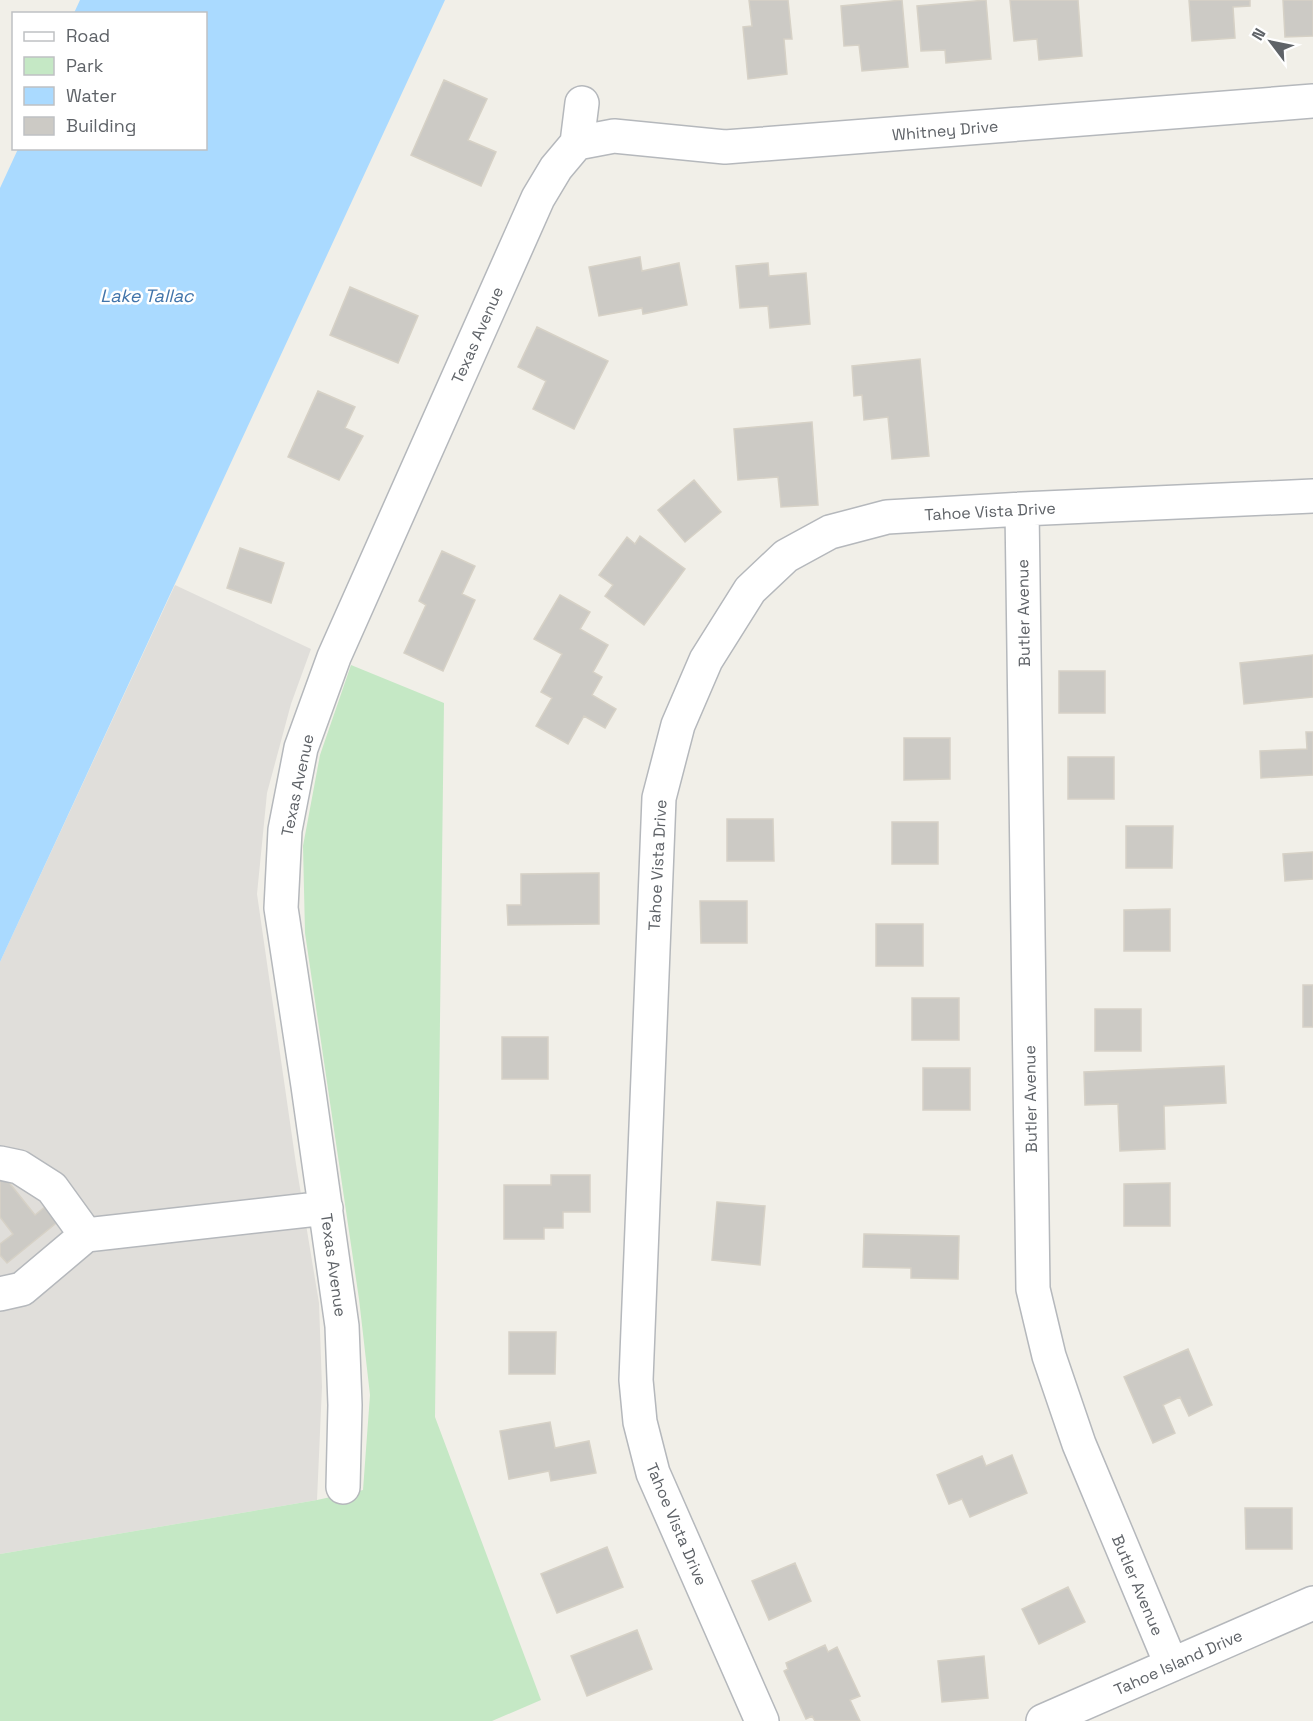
<svg xmlns="http://www.w3.org/2000/svg" width="1313" height="1721" font-family="'Space Grotesk',sans-serif">
<style>
.industrial{fill:#e0deda}
.green{fill:#c5e8c5}
.water{fill:#aadaff}
.building{fill:#cccac5;stroke:#d6d1c6;stroke-width:1.5}
.lines{fill:none;stroke-linecap:round;stroke-linejoin:round}
.minor-casing{stroke:#b5b8bc;stroke-width:36}
.minor{stroke:#fff;stroke-width:33}
.labels{text-anchor:middle;stroke-width:5;stroke-linejoin:round;paint-order:stroke}
.street-label{font-size:16px;fill:#5f6368;stroke:#fff}
.water-label{font-size:18px;font-style:italic;fill:#4174aa;stroke:#fff}
</style>
<rect width="100%" height="100%" fill="#f1efe8"/>
<path class="industrial" d="M175 585 311 649 291 704 267 793 257 894 296 1164 319 1303 322 1387 317 1500 0 1554V962Z"/>
<path class="green" d="M351 665 444 703 435 1417 541 1700 492 1721H0V1554L317 1500 363 1490 370 1395 359 1299 305 933 303 846 320 755Z"/>
<path class="water" d="M80 0H445L0 962V188L18 149 206 148V14L74 13Z"/>
<path class="building" d="M749 0H788L792 39H784L787 74 748 79 743 27 752 26Z
M902 0 908 67 862 71 859 45 844 46 841 6Z
M986 0 991 59 946 63 945 50 921 51 917 6Z
M1010 0H1078L1082 56 1039 60 1037 39 1014 41Z
M1189 0H1250V6L1233 7 1235 38 1192 41Z
M1283 0H1313V36L1285 37Z
M444 80 487 99 468 140 496 152 481 186 411 155Z
M640 257 642 271 679 263 687 305 643 314 642 308 599 316 589 267Z
M768 263 769 276 806 273 810 324 770 328 768 306 740 308 736 266Z
M350 287 418 316 398 363 330 335Z
M537 327 608 361 574 429 533 409 546 381 518 367Z
M920 359 929 456 892 459 888 417 864 420 862 395 854 396 852 366Z
M318 391 355 407 345 428 363 436 339 480 288 457Z
M812 422 818 505 781 507 778 477 738 480 734 429Z
M694 480 721 512 685 542 658 510Z
M640 536 685 569 644 625 605 596 613 585 599 575 627 537 635 544Z
M240 548 284 563 271 603 227 588Z
M442 551 475 566 462 594 475 600 443 671 404 653 426 605 419 601Z
M560 595 590 612 580 629 608 645 593 672 602 677 592 695 616 709 605 728 584 716 568 744 536 726 552 698 541 692 562 654 534 639Z
M1313 655V697L1244 704 1240 663Z
M1059 671H1105V713H1059Z
M1306 732H1313V775L1261 778 1260 751 1307 749Z
M904 738H950V779L904 780Z
M1068 757H1114V799H1068Z
M727 819H773L774 861H727Z
M892 822H938V864H892Z
M1126 826H1173L1172 868H1126Z
M1313 852V879L1285 881 1283 854Z
M599 873V924L508 925 507 905H521V874Z
M700 901H747V943H701Z
M1170 909V951H1124V910Z
M876 924H923V966H876Z
M1303 985H1313V1027H1303Z
M912 998H959V1040H912Z
M1095 1009H1141V1051H1095Z
M502 1037H548V1079H502Z
M1224 1066 1226 1103 1164 1106 1165 1149 1120 1151 1118 1104 1085 1105 1084 1072Z
M923 1068H970V1110H923Z
M3 1175 35 1215 52 1201 65 1216 7 1263 0 1255V1244L13 1234 0 1217V1178Z
M551 1175H590V1212H563V1228H544V1239H504V1185H551Z
M1170 1183V1226H1124V1184Z
M717 1202 765 1206 760 1265 712 1260Z
M864 1234 959 1236 958 1279 911 1278V1268L863 1267Z
M509 1332H556L555 1374H509Z
M1188 1349 1212 1405 1189 1416 1180 1397 1163 1405 1175 1433 1153 1443 1124 1377Z
M550 1422 555 1448 589 1441 596 1473 551 1481 549 1471 509 1479 500 1431Z
M1012 1455 1027 1493 970 1517 962 1499 949 1504 937 1475 982 1456 986 1466Z
M1245 1508H1292V1549H1246Z
M607 1547 623 1587 557 1613 541 1574Z
M795 1563 811 1601 769 1620 752 1581Z
M1068 1587 1085 1622 1039 1644 1022 1609Z
M637 1630 652 1669 587 1696 571 1656Z
M825 1645 828 1652 837 1647 860 1696 850 1700 860 1721H815L812 1716 806 1719 784 1671 788 1669 786 1663Z
M984 1656 988 1698 942 1702 938 1661Z"/>
<g class="lines">
<defs>
<path id="minor" d="M577 143 614 136 725 147 1313 101
M1022 509 1033 1289 1049 1356 1079 1444 1171 1664
M0 1163 19 1167 52 1188 86 1235
M0 1294 22 1289 86 1235 326 1208
M343 1487 345 1405 342 1326 308 1086 281 908 285 830 301 748 334 657 538 198 556 168 577 143 582 103
M762 1721 653 1473 640 1422 636 1380 659 798 678 725 706 660 750 590 786 556 830 532 887 517 1022 509 1313 496
M1043 1721 1313 1603"/>
</defs>
<use href="#minor" class="minor-casing"/>
<use href="#minor" class="minor"/>
</g>
<g class="labels">
<g class="street-label">
<text transform="translate(945 130) rotate(-5)" y="6">Whitney Drive</text>
<text transform="translate(477 335) rotate(-66)" y="6">Texas Avenue</text>
<text transform="translate(990 511) rotate(-3)" y="6">Tahoe Vista Drive</text>
<text transform="translate(1023 613) rotate(-91)" y="6">Butler Avenue</text>
<text transform="translate(297 785) rotate(-78)" y="6">Texas Avenue</text>
<text transform="translate(657 865) rotate(-87)" y="6">Tahoe Vista Drive</text>
<text transform="translate(1030 1099) rotate(-91)" y="6">Butler Avenue</text>
<text transform="translate(334 1265) rotate(82)" y="6">Texas Avenue</text>
<text transform="translate(677 1524) rotate(67)" y="6">Tahoe Vista Drive</text>
<text transform="translate(1138 1585) rotate(67)" y="6">Butler Avenue</text>
<text transform="translate(1178 1662) rotate(-24)" y="6">Tahoe Island Drive</text>
</g>
<g class="water-label">
<text x="147" y="302">Lake Tallac</text>
</g>
</g>
<rect x="12" y="12" width="195" height="138" fill="#ffffff" stroke="#bfc1c3" stroke-width="1.5"/>
<rect x="24" y="32" width="30" height="9" fill="#ffffff" stroke="#bfc1c3" stroke-width="1.5"/>
<text x="66" y="42" font-size="18" fill="#5f6368">Road</text>
<rect x="24" y="57" width="30" height="18" fill="#c5e8c5" stroke="#bfc1c3" stroke-width="1.5"/>
<text x="66" y="72" font-size="18" fill="#5f6368">Park</text>
<rect x="24" y="87" width="30" height="18" fill="#aadaff" stroke="#bfc1c3" stroke-width="1.5"/>
<text x="66" y="102" font-size="18" fill="#5f6368">Water</text>
<rect x="24" y="117" width="30" height="18" fill="#cccac5" stroke="#bfc1c3" stroke-width="1.5"/>
<text x="66" y="132" font-size="18" fill="#5f6368">Building</text>
<g transform="translate(1271 42) rotate(302)" stroke="#ffffff" stroke-width="4.5" paint-order="stroke">
<path d="M0-4.5L10 22L0 15L-10 22Z" fill="#5f6368"/>
<text y="-9" font-size="16" font-weight="bold" text-anchor="middle" fill="#5f6368">N</text>
</g>
</svg>
